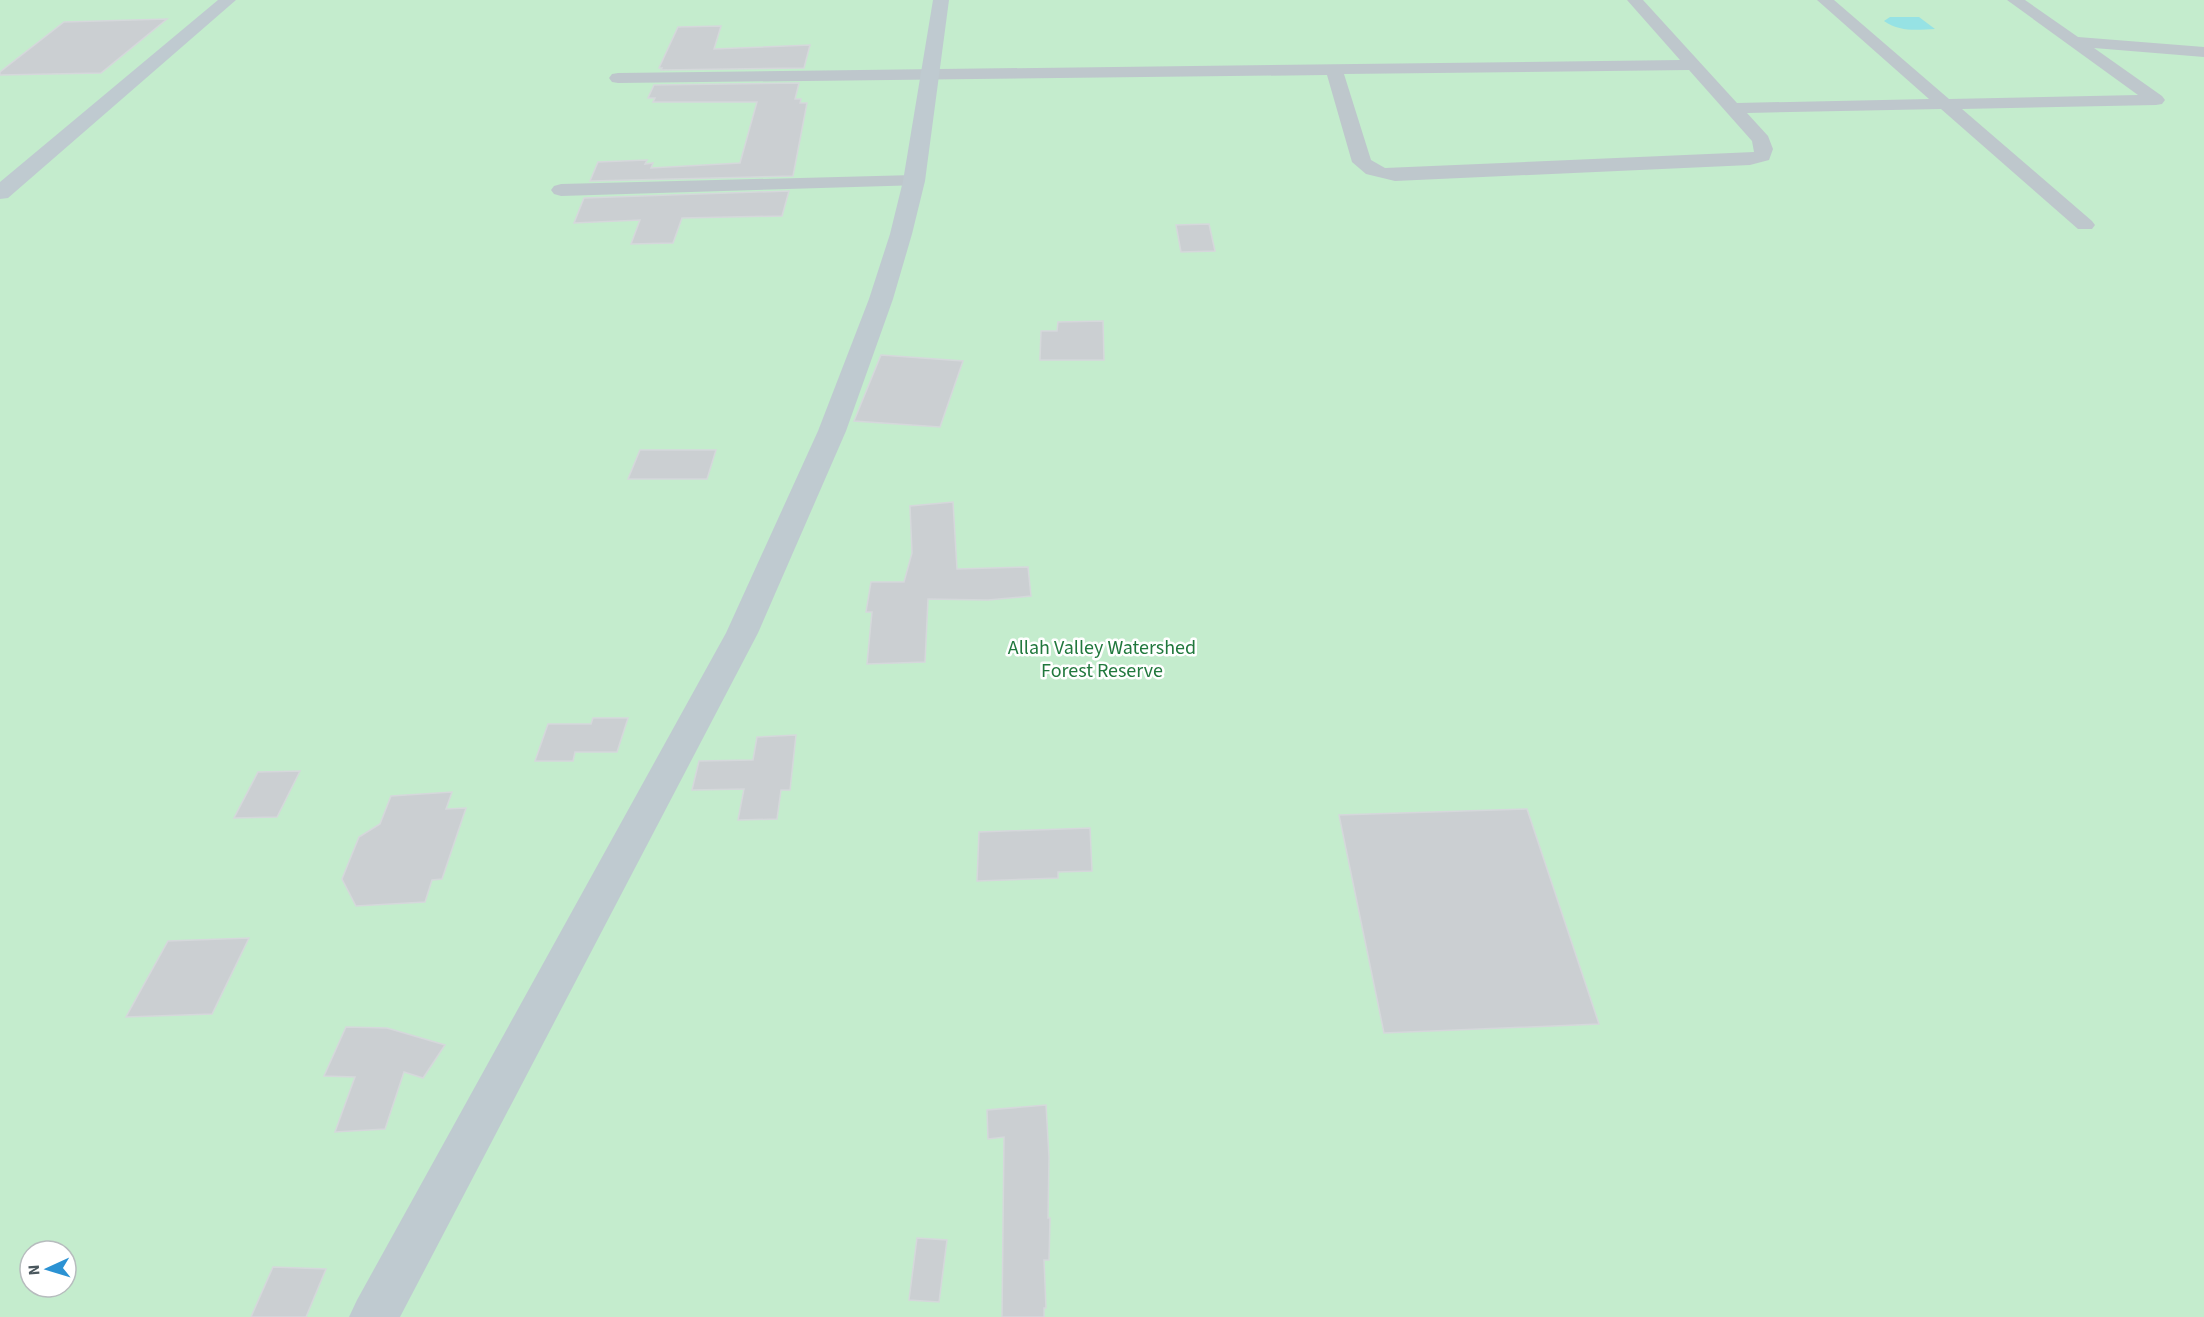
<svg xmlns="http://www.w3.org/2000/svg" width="2204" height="1317" font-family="'Source Sans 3',sans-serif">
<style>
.green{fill:#c4eccd;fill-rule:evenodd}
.water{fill:#96e2e4}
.building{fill:#cbcfd2;stroke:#d5d8db;stroke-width:1.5}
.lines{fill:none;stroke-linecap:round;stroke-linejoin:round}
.street{fill:#bec7cc;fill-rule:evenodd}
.secondary{fill:#bfcad0;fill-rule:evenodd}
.labels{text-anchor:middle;stroke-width:5;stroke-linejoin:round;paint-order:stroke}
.park-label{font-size:20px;fill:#21783d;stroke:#fff}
</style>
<rect width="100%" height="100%" fill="#f3f1f1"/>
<path class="green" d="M0 0H2204V1317H0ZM30 1251H66V1287H30Z"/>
<path class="water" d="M1890 17H1919L1935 29C1916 30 1900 32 1884 21Z"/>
<path class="building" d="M167 19 101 73 0 75V72L64 22Z
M721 26 714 49 810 45 804 68 661 70 662 68H659L678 27Z
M799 83 795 99H801L800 103H807L793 176 590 181 598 162 647 160 645 164 653 163 651 168 740 163 757 102H653L655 98H648L654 85Z
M789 191 782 216 682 218 673 243 631 244 640 220 574 223 584 198Z
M1209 224 1215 251 1181 252 1176 225Z
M1103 321 1104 360H1040L1041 331H1057L1058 322Z
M881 355 963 361 940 427 854 421Z
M640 450H716L707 479H628Z
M953 502 957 569 1028 567 1031 596 988 600 928 599 925 662 867 664 872 612H866L871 582H904L912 553 910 506Z
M593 718H628L617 752H575L573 761H535L548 724H591Z
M796 735 790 790H781L777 819 738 820 744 789 692 790 699 761 753 760 757 737Z
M300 771 277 817 234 818 258 772Z
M452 792 446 809 466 808 442 879 432 880 425 902 356 906 342 879 359 837 380 824 391 796Z
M1527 809 1599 1024 1384 1033 1339 815Z
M1090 828 1092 871 1058 872V878L977 881 979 832Z
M249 938 212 1014 126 1017 168 941Z
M346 1027 387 1028 445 1045 423 1078 404 1072 385 1129 335 1132 355 1077 324 1076Z
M1046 1105 1049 1157 1048 1218H1050L1049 1260H1044L1046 1308H1044V1317H1002L1004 1137 988 1139 987 1110Z
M917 1238 947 1240 939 1302 909 1300Z
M273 1267 326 1269 306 1317H251Z"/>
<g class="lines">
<path class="street" d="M1627 0H1643L1737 103 1929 99 1817 0H1834L1949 99 2138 95 2007 0H2025L2078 37 2204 47V57L2094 48 2162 96 2165 100 2162 104 2156 105 1962 109 2092 221 2095 225 2092 229H2078L1941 109 1747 113 1768 136 1773 149 1769 160 1750 165 1395 181 1366 174 1352 162 1327 75 618 83 612 82 609 78 612 74 618 73 1680 60ZM1689 70 1752 141 1754 152 1385 168 1371 160 1344 74Z
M914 175 921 177 924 181 921 185 561 196 554 194 551 190 554 186 561 184Z"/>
<path class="secondary" d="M218 0H236L8 198 0 199V182Z
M933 0H949L925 181 912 234 893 299 846 431 758 633 400 1317H349L357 1300 726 633 818 431 869 299 890 234 903 181Z"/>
</g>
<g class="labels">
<g class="park-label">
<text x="1102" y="654">Allah Valley Watershed<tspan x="1102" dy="23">Forest Reserve</tspan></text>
</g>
</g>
<g transform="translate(48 1269) rotate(266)"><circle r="28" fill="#ffffff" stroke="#b7bcbe" stroke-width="1.5"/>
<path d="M0-4.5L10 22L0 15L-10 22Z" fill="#2b92d3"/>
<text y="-9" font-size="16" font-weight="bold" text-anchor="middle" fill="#4a575d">N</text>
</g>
</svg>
